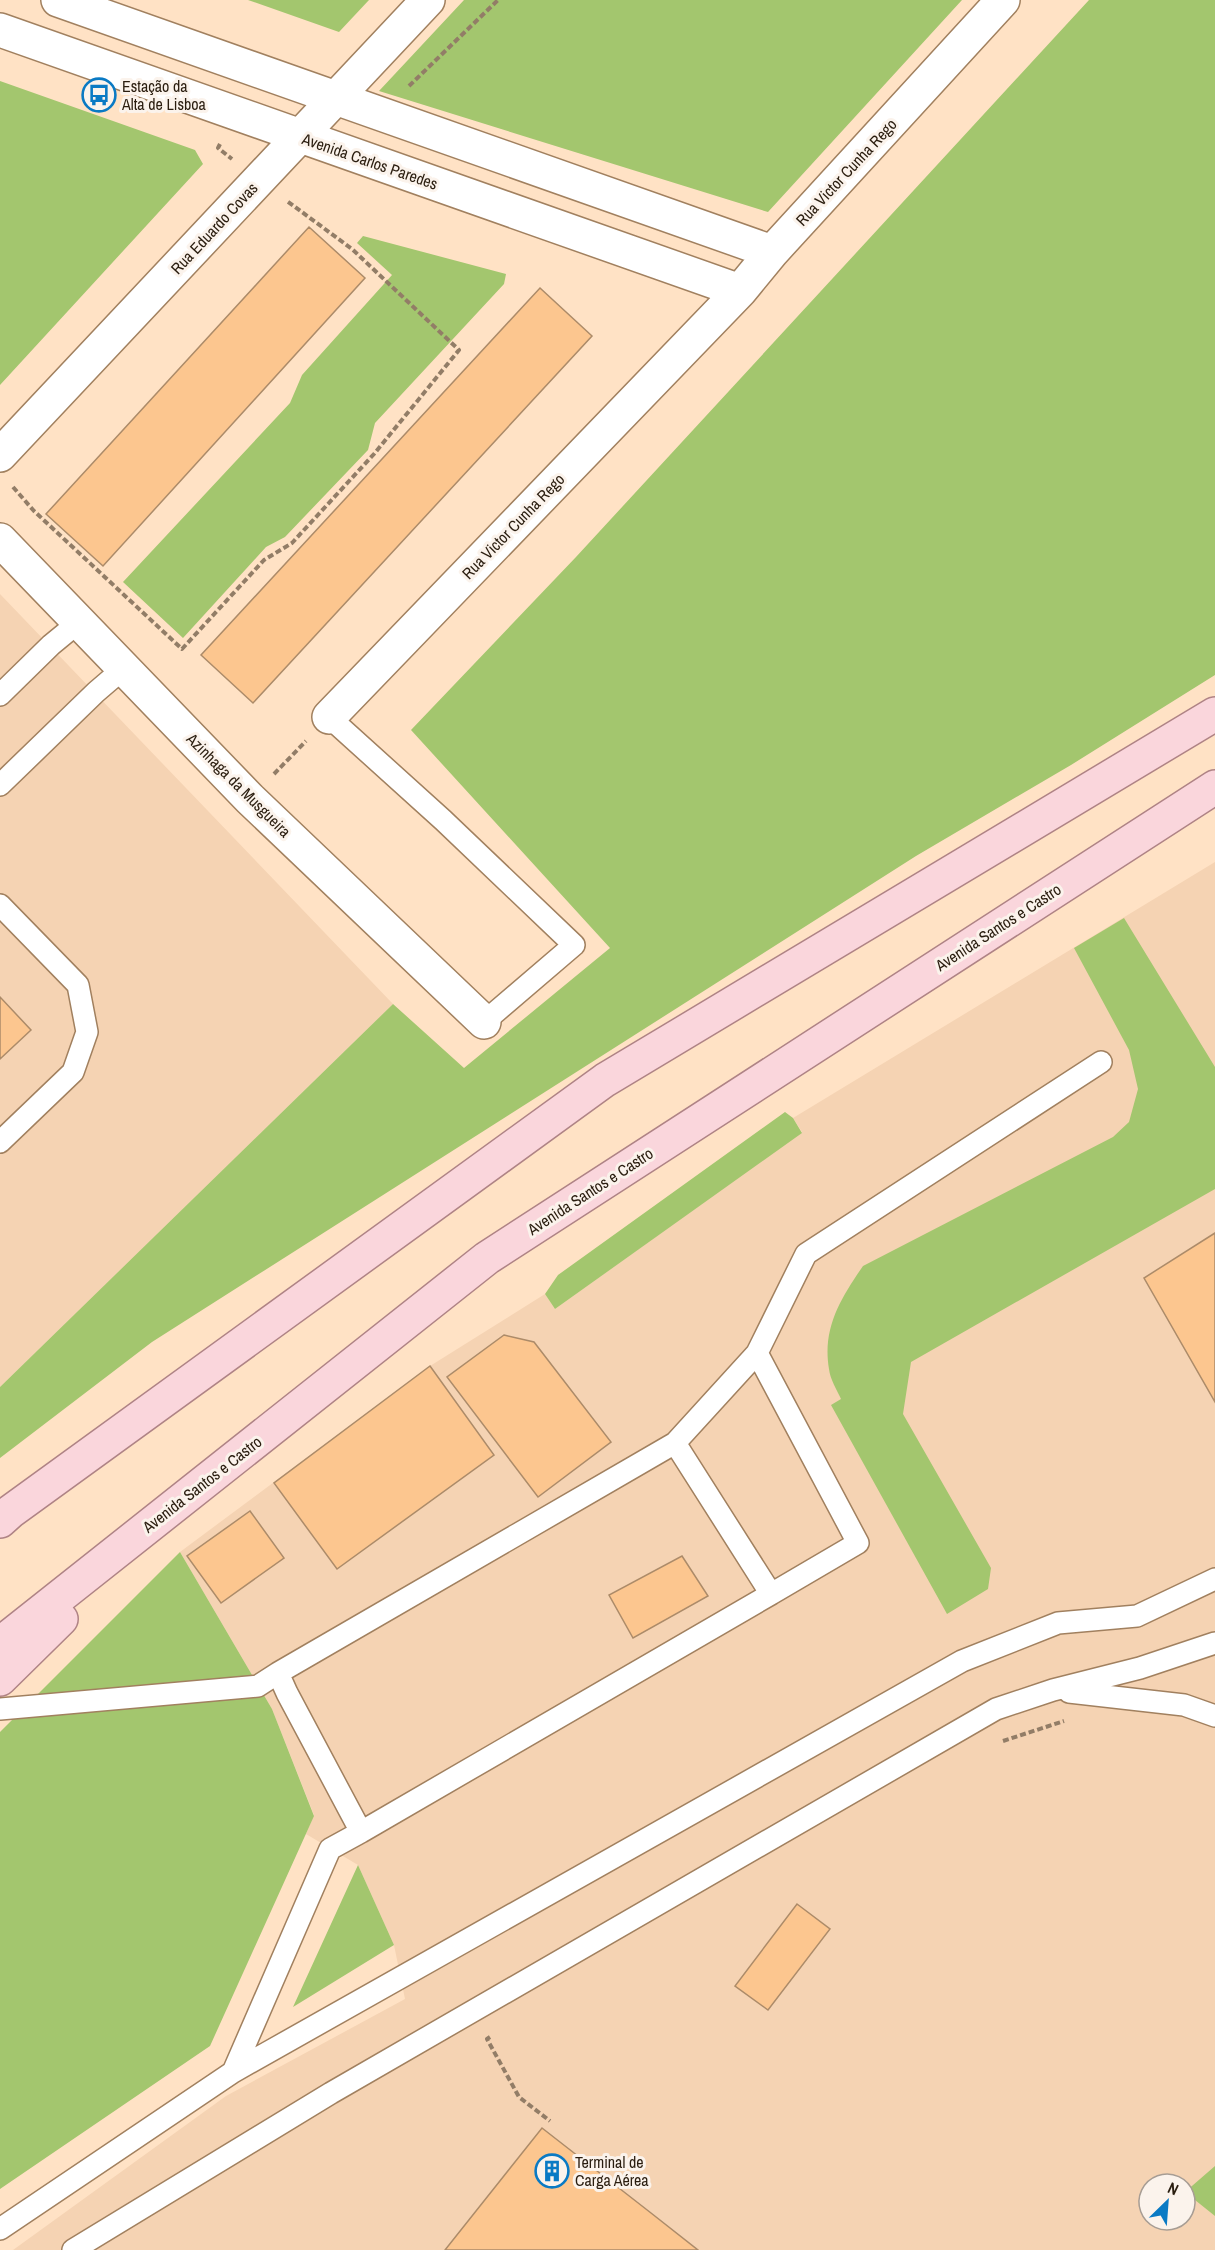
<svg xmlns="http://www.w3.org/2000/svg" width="1215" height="2250" font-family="'Archivo Narrow',sans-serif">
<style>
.built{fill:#f5d3b3;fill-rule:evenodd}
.green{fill:#a3c66e}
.building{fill:#fcc68f;stroke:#ac8b69;stroke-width:1.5}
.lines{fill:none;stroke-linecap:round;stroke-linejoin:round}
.lane-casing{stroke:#a1805f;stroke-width:24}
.street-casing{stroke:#a1805f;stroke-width:36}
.primary-casing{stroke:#af8385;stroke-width:36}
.path{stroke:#927d67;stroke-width:4;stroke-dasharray:6 3;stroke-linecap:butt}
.lane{stroke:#fff;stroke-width:21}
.street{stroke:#fff;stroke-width:33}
.primary{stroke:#fad6dc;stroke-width:33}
.labels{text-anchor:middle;stroke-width:6;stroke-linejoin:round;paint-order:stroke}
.poi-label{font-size:16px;fill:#2a1d0f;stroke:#fbf3ec;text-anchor:start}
.street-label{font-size:16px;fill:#2a1d0f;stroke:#fbf3ec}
</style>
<rect width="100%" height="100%" fill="#ffe2c5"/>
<path class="built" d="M0 594 393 1004 0 1387Z
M1215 862V2250H13L226 2096 405 1999 394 1945 358 1865 306 1834 314 1815 272 1709 180 1552 430 1366 545 1294 555 1309 802 1132 793 1118ZM1149 2184H1185V2220H1149Z"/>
<path class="green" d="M248 0H369L339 32Z
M464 0H962L768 212 379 91Z
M1089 0H1215V675L1071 765 916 856 152 1342 0 1458V1387L393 1004 464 1068 610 948 411 730 576 557Z
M0 81 195 150 203 164 0 385Z
M363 236 506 274 504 284 375 423 368 450 285 537 266 547 183 638 123 582 290 403 302 375 392 275 357 243Z
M1124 918 1215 1067V1189L911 1362 903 1414 991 1568 988 1589 947 1614 831 1405 841 1399C837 1390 830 1379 829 1369 822 1328 841 1298 863 1266L1113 1137 1129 1122 1138 1089 1129 1050 1074 948Z
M785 1112 793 1118 802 1133 555 1309 545 1294 558 1275Z
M180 1552 272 1709 314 1816 210 2046 0 2189V1732Z
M358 1865 394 1945 293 2007Z
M1215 2166V2216L1185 2192Z"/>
<path class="building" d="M309 227 365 278 103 566 46 514Z
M540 288 592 336 253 703 201 655Z
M0 997 31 1030 0 1059Z
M1215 1233V1402L1144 1278Z
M504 1335 534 1342 611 1442 538 1497 447 1377Z
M430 1366 494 1455 337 1569 274 1483Z
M250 1511 284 1558 221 1603 187 1556Z
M682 1556 708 1596 633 1638 609 1595Z
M797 1904 830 1929 768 2010 735 1986Z
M542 2128 651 2213 698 2250H445Z"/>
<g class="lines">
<defs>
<path id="lane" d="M0 695 51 645 79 622
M329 717 443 820 574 945 484 1022
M0 785 96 692 124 668
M0 905 78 985 87 1032 73 1072 0 1142
M757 1353 858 1543 771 1594
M675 1443 757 1353 806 1254 1101 1062
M1069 1692 1184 1705 1215 1716
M0 1709 258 1686 278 1673
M233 2072 962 1661 1058 1623 1137 1616 1215 1579
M0 2229 233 2072 330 1849 361 1832 771 1594 675 1443 278 1673 287 1693 361 1832
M73 2250 331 2093 996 1709 1053 1690 1140 1668 1215 1643"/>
<path id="street" d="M58 0 772 252
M0 30 740 291
M0 455 428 0
M0 540 250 799 484 1022
M329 717 740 291 772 252 1003 0"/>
<path id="primary" d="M0 1521 10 1512 605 1080 1215 714
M0 1644 487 1258 1215 787
M0 1679 61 1619"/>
</defs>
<use href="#lane" class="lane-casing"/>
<use href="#street" class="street-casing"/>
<use href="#primary" class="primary-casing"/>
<path class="path" d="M409 86 498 0
M220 144 218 148 232 159
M13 487 34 511 182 649 264 560 292 543 374 454 459 350 352 249 287 201
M274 774 306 741
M1003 1741 1064 1721
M490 2037 487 2039 519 2097 550 2121"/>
<use href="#lane" class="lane"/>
<use href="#street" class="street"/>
<use href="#primary" class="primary"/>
</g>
<defs>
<symbol id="bus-ring" viewBox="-11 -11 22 22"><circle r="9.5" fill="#fbf3ec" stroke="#0a7ac4" stroke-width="1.5"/><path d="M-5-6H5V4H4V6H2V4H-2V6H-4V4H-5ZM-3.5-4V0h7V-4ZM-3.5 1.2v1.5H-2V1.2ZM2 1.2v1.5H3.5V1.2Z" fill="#0a7ac4"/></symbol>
<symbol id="building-ring" viewBox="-11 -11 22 22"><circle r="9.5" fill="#fbf3ec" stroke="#0a7ac4" stroke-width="1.5"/><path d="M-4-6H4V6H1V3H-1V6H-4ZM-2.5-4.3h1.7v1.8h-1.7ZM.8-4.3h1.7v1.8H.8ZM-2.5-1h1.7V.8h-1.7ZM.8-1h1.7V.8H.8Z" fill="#0a7ac4"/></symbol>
</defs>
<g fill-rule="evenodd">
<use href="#bus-ring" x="80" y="76" width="38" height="38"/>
<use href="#building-ring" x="533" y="2152" width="38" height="38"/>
</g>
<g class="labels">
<g class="poi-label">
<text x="122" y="92">Estação da<tspan x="122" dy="18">Alta de Lisboa</tspan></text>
<text x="575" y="2168">Terminal de<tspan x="575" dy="18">Carga Aérea</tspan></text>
</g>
<g class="street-label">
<text transform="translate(370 161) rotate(19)" y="6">Avenida Carlos Paredes</text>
<text transform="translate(846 172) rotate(-47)" y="6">Rua Victor Cunha Rego</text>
<text transform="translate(214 228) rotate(-47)" y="6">Rua Eduardo Covas</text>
<text transform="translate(513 526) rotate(-46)" y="6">Rua Victor Cunha Rego</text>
<text transform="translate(239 785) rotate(45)" y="6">Azinhaga da Musgueira</text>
<text transform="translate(998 927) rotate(-33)" y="6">Avenida Santos e Castro</text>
<text transform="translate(590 1191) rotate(-33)" y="6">Avenida Santos e Castro</text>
<text transform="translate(202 1484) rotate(-38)" y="6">Avenida Santos e Castro</text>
</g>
</g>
<g transform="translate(1167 2202) rotate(25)"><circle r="28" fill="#fbf3ec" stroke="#a79d94" stroke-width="1.5"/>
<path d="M0-4.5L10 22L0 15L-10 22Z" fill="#0a7ac4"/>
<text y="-9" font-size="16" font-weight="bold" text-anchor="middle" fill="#2a1d0f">N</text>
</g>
</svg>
